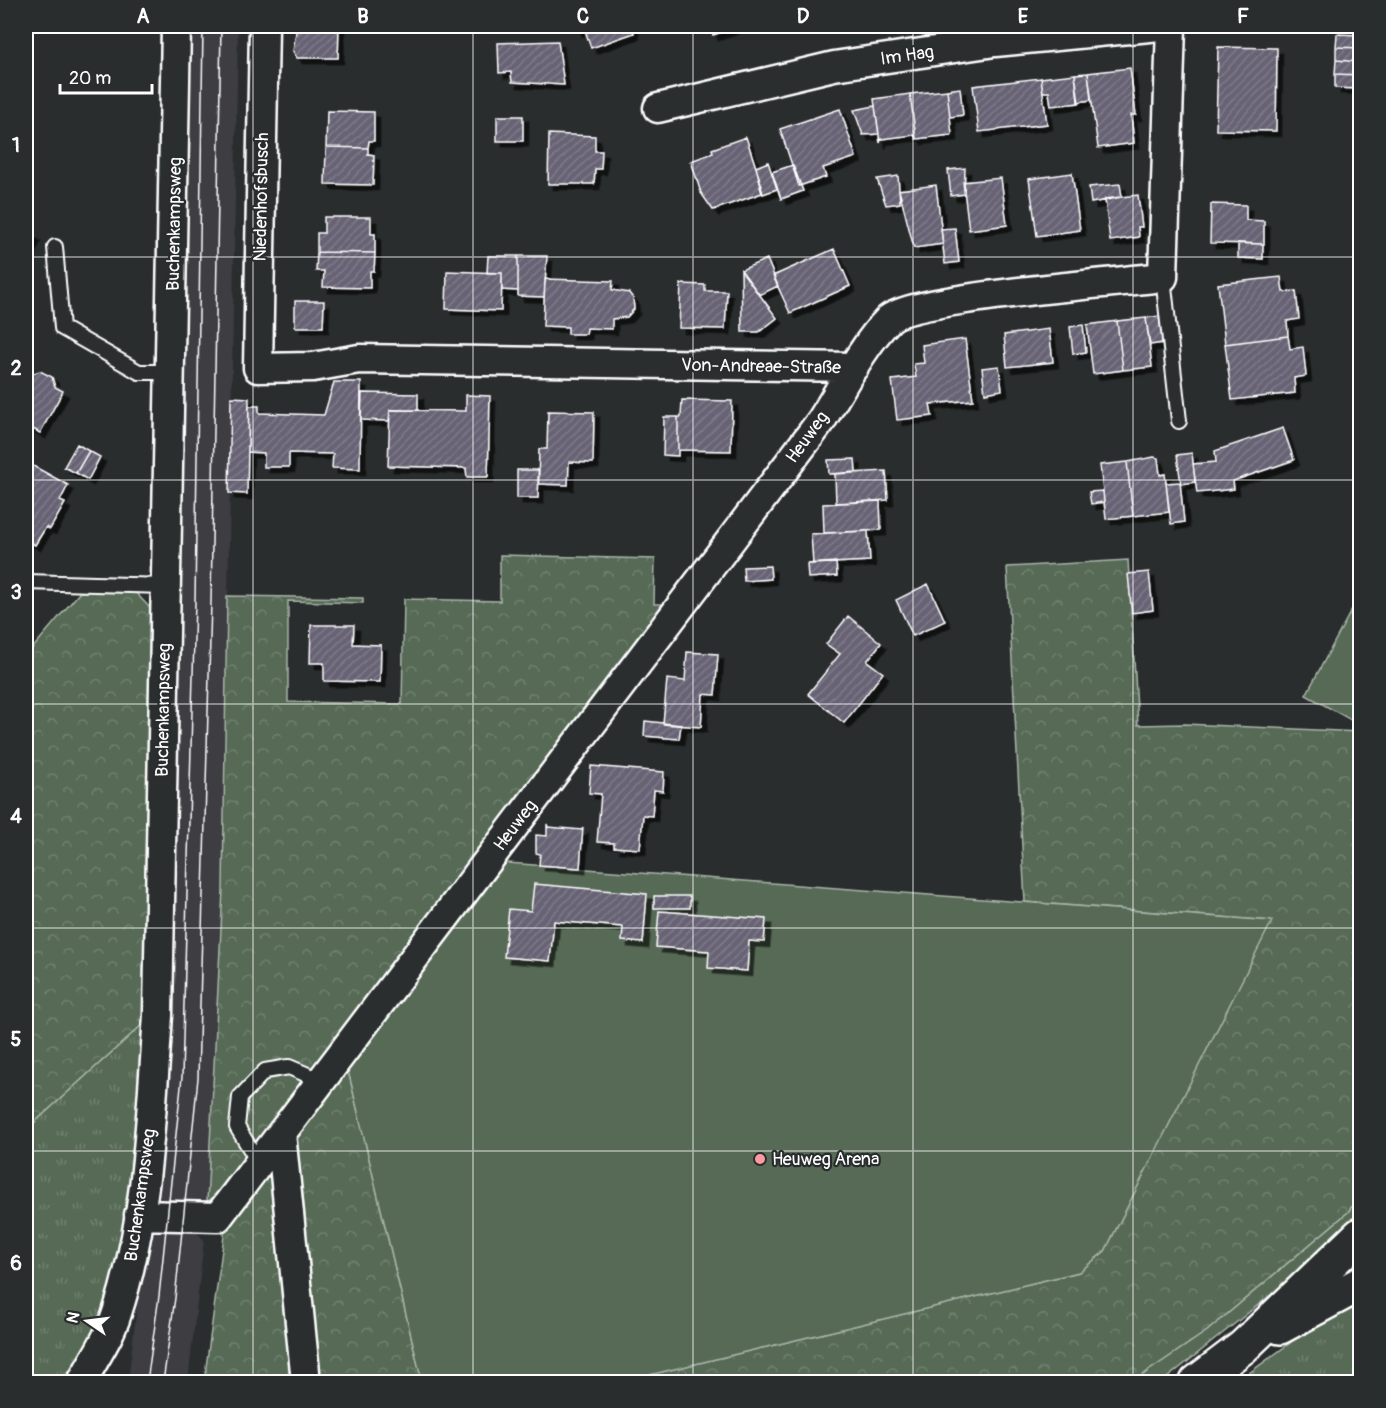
<svg xmlns="http://www.w3.org/2000/svg" width="1386" height="1408" font-family="Pangolin,sans-serif">
<style>
.built{fill:#3c3d43}
.grass{fill:url(#grass-tufts);stroke:#aab5aa;stroke-width:1.5}
.forest{fill:url(#forest-crowns);stroke:#aab5aa;stroke-width:1.5}
.pitch{fill:#566b56;stroke:#aab5aa;stroke-width:1.5}
.building{fill:url(#building-hatch);stroke:#fff;stroke-width:1.5;filter:url(#shadow)}
.lines{fill:none;stroke-linecap:round;stroke-linejoin:round}
.service-casing{stroke:#fff;stroke-width:18}
.minor-casing{stroke:#fff;stroke-width:33}
.motorway-casing{stroke:#fff;stroke-width:38}
.service{stroke:#2a2d2e;stroke-width:14}
.minor{stroke:#2a2d2e;stroke-width:28}
.motorway{stroke:#2a2d2e;stroke-width:33}
.tram{stroke:#fff;stroke-width:1.5}
.grid{fill:none;stroke:#fff;stroke-width:1.5;stroke-opacity:0.55}
.poi-dot{fill:#ff9aa2;stroke:#2a2d2e;stroke-width:2}
.labels{text-anchor:middle;stroke-width:4.5;stroke-linejoin:round;paint-order:stroke}
.street-label{font-size:18px;fill:#fff;stroke:#2a2d2e}
.poi-label{font-size:18px;fill:#fff;stroke:#2a2d2e;text-anchor:start}
.neatline{fill:none;stroke:#fff;stroke-width:2}
.grid-label{font-size:20px;text-anchor:middle;font-weight:bold;fill:#fff}
</style>
<defs>
<pattern id="grass-tufts" width="24" height="20" patternUnits="userSpaceOnUse" patternTransform="scale(1.5)"><rect width="24" height="20" fill="#566b56"/><path d="M3 7l-1-3M5 7V3M7 7l1-3M15 17l-1-3M17 17v-4M19 17l1-3" fill="none" stroke="#6f816f"/></pattern>
<pattern id="forest-crowns" width="20" height="18" patternUnits="userSpaceOnUse" patternTransform="scale(1.5)"><rect width="20" height="18" fill="#566b56"/><path d="M2 6a3 3 0 1 1 6 0M12 15a3 3 0 1 1 6 0" fill="none" stroke="#6f816f"/></pattern>
<pattern id="building-hatch" width="6" height="6" patternUnits="userSpaceOnUse" patternTransform="scale(1.5)"><rect width="6" height="6" fill="#676274"/><path d="M-1 1l2-2M0 6l6-6M5 7l2-2" fill="none" stroke="#7e7a89"/></pattern>
<filter id="shadow"><feDropShadow dx="5.5" dy="5.5" stdDeviation="0" flood-color="#0009"/></filter>
</defs>
<rect width="100%" height="100%" fill="#2a2d2e"/>
<filter id="ink" filterUnits="userSpaceOnUse"><feTurbulence type="fractalNoise" baseFrequency=".0167" numOctaves="2"/><feDisplacementMap in="SourceGraphic" scale="12" xChannelSelector="R" yChannelSelector="G"/><feConvolveMatrix kernelMatrix="1 2 1 2 8 2 1 2 1" color-interpolation-filters="sRGB"/></filter>
<g filter="url(#ink)">
<path class="built" d="M184 26H238L223 890 207 1202 198 1208 156 1205Z
M156 1230H195L204 1240 188 1382H128L144 1246Z"/>
<path class="grass" d="M145 1022 134 1170 115 1287 100 1331 61 1382H26V1130Z
M1360 1194V1214L1319 1256 1162 1382H1132L1207 1331 1348 1212Z
M1360 1299V1382H1237L1313 1326Z"/>
<path class="forest" d="M500 555 655 559 654 604H667L220 1192 207 1202 223 890 227 596 363 598V603L288 601V702L402 704 404 599 500 601Z
M1128 560 1138 725 1185 724 1360 732V1194L1348 1212 1207 1331 1132 1382H620L1079 1272 1105 1251 1271 921 1025 902 1007 567Z
M134 591 152 610 145 884V1022L26 1130V656L80 592Z
M347 1066 422 1382H204L225 1228Z"/>
<path class="pitch" d="M1360 594V725L1306 695Z
M493 862 1272 921 1105 1251 1079 1272 620 1382H422L347 1066Z"/>
<path class="building" d="M297 26H339L338 58H297L293 51Z
M575 26H632L634 33 591 48 584 27 577 31Z
M710 26H734V28L713 35Z
M1337 34 1360 35V48L1336 47Z
M558 41 564 85 512 82 511 72 499 73 498 43Z
M1218 47 1277 48 1276 131 1216 130Z
M1336 47 1360 48V62L1336 60Z
M1336 60 1360 62V75L1335 74Z
M1130 68 1136 115H1131L1134 143 1098 148 1088 73Z
M1088 73 1091 100 1078 102 1075 74Z
M1075 74 1079 103 1051 106 1049 92H1043L1041 78Z
M1335 74 1360 75V89L1335 88Z
M1041 78 1047 124 979 132 973 86Z
M960 88 963 115 950 117 947 90Z
M947 90 952 135 916 139 910 94Z
M910 94 916 139 914 135 881 139 880 143 874 99Z
M875 106 879 134 863 135 854 110Z
M840 109 856 157 823 168 826 177 799 186 780 129Z
M327 111 374 112V141H369L368 148 326 147Z
M497 116H523V141H497Z
M549 134 595 136V151H602L601 169H595L594 184H548Z
M746 137 762 186 760 187 762 193 713 210 701 193 691 161 713 153 712 149Z
M326 147 368 148V154L374 155 373 185 325 184Z
M768 162 777 189 763 194 756 167Z
M793 165 803 191 781 199 772 172Z
M965 168 964 194 951 196 948 170Z
M1072 173 1080 230 1037 236 1029 179Z
M898 176 900 203 886 205 877 179Z
M1001 178 1007 225 969 230 963 182Z
M1120 184 1122 197 1091 203 1089 187Z
M936 185 943 244 914 248 899 190Z
M1138 195 1142 227H1138L1139 237 1110 241 1105 199Z
M1211 204 1246 205V220L1264 221V244L1210 243Z
M324 217H371V234H375V253L317 252V233H324Z
M955 228 959 262 945 264 941 229Z
M26 231 35 236 26 254Z
M1238 243 1263 244V259L1238 258Z
M834 249 850 286 790 313 773 276Z
M317 252 375 253 374 271H370V288L323 287 324 271H316Z
M488 256H518V291L502 290V273H487Z
M518 256H547L544 297 518 296Z
M767 259 778 286 759 295 741 270Z
M741 270 777 318 759 332H742Z
M447 271 502 273 501 311 446 309Z
M1281 277 1283 292 1296 291 1299 319 1287 321 1288 336 1225 344 1218 284Z
M545 279 613 281 612 290 629 293 633 298 634 309 627 317 612 319V329L587 328 586 334H568V327L543 326Z
M681 284 705 285V291H727L725 329 679 328Z
M295 301H324L323 327H295Z
M1159 316 1163 343 1150 345 1146 318Z
M1146 318 1152 367 1123 370 1117 321Z
M1117 321 1123 370 1093 374 1087 325Z
M1083 325 1086 352 1073 354 1070 327Z
M1049 329 1053 362 1007 367 1004 335Z
M1288 336 1290 349 1303 347 1306 376 1294 378 1295 393 1232 400 1225 344Z
M965 339 973 400 930 404 932 416 897 420 892 380 916 377 914 364 924 363 922 345Z
M999 366 1002 390 985 393 982 368Z
M26 371 31 374 40 371 52 377 55 387 63 391 40 433 26 425Z
M334 382H361L360 469 332 468 333 454 289 453V467H264V453L248 452 249 406H259V413L324 415Z
M362 393 418 394V410H390L389 421 361 420Z
M466 395 490 396 488 477H467L466 468 388 466 390 410 466 411Z
M231 397 249 398 247 494 229 493Z
M682 400 732 401 731 451 678 450V417H681Z
M548 411 594 412 593 463 569 462 568 485 538 484 539 449H547Z
M664 417H678V456L663 455Z
M1283 428 1294 460 1233 481 1234 489 1197 493 1193 464 1216 462 1215 451Z
M77 444 89 451 76 473 64 467Z
M89 451 100 457 88 480 76 473Z
M1192 453 1195 482 1181 484 1177 455Z
M1154 457 1158 458 1160 475 1165 474 1169 512 1133 516 1127 462Z
M855 459 856 472 829 474 828 460Z
M26 462 68 485 60 501 65 503 50 529 46 527 35 545 26 540Z
M1127 462 1133 516 1106 519 1100 465Z
M517 470H539L538 498H517Z
M886 471 888 500 836 503 835 474Z
M1180 482 1184 522 1171 524 1166 483Z
M1103 491 1104 502 1091 504 1089 492Z
M880 501 881 530 824 533 823 504Z
M868 531 870 561 813 564 811 534Z
M836 562 837 576 808 578 807 564Z
M770 566 771 579 744 581 743 567Z
M1149 572 1153 610 1132 613 1128 574Z
M928 584 945 621 913 636 896 600Z
M848 616 881 643 867 661 883 673 844 723 808 694 840 654 826 644Z
M311 625H354L353 644 381 645 380 682 324 681V663H310Z
M687 652 718 654 715 695 703 694 701 727 663 724 667 679 685 681Z
M645 721 681 725 679 739 644 736Z
M591 766 664 772 663 791 654 790 652 816 643 815 640 849 614 847V843L597 842 601 794 589 793Z
M547 824 548 827 582 830 583 827 580 868 539 865 540 854 536 853V835L547 836Z
M534 884 647 894 643 943 622 941 623 927 554 921 550 961 504 957 509 909 531 911Z
M654 896H690V908H654Z
M659 911 766 919 764 942 749 941 747 971 708 968 709 951 656 947Z"/>
<g class="lines">
<defs>
<path id="service" d="M55 247 62 328 139 372H172
M1163 277 1179 421
M26 582 165 586
M259 1163 237 1127 240 1097 265 1071 289 1067 322 1081"/>
<path id="minor" d="M264 26 258 368 313 367 359 359 854 367
M658 108 834 66 995 42 1160 26
M281 1134 306 1382
M139 1215 218 1217 821 421C841 389 863 345 889 319 911 298 1121 282 1163 277L1171 26
M82 1382C93 1360 110 1337 117 1313 148 1217 151 1115 158 1015L176 26"/>
<path id="motorway" d="M1280 1327 1360 1284
M1197 1382 1243 1347 1360 1235"/>
</defs>
<use href="#service" class="service-casing"/>
<use href="#minor" class="minor-casing"/>
<use href="#motorway" class="motorway-casing"/>
<use href="#service" class="service"/>
<use href="#minor" class="minor"/>
<use href="#motorway" class="motorway"/>
<path class="tram" d="M147 1382 159 1296 182 1077 195 602 203 26
M163 1382 175 1298 198 1078 211 602 221 26"/>
</g>
</g>
<path class="grid" d="M253 26V1382M473 26V1382M693 26V1382M913 26V1382M1133 26V1382M26 257H1360M26 480H1360M26 704H1360M26 928H1360M26 1151H1360"/>
<circle class="poi-dot" cx="760" cy="1159" r="6"/>
<g class="labels">
<g class="street-label">
<text transform="translate(907 55) rotate(-8)" y="6">Im Hag</text>
<text transform="translate(261 197) rotate(-89)" y="6">Niedenhofsbusch</text>
<text transform="translate(174 224) rotate(-89)" y="6">Buchenkampsweg</text>
<text transform="translate(761 366) rotate(1)" y="6">Von-Andreae-Straße</text>
<text transform="translate(807 437) rotate(-54)" y="6">Heuweg</text>
<text transform="translate(163 710) rotate(-89)" y="6">Buchenkampsweg</text>
<text transform="translate(515 825) rotate(-53)" y="6">Heuweg</text>
<text transform="translate(140 1195) rotate(-82)" y="6">Buchenkampsweg</text>
</g>
<g class="poi-label">
<text x="772" y="1165">Heuweg Arena</text>
</g>
</g>
<rect width="1386" height="1408" fill="none" stroke="#2a2d2e" stroke-width="66"/>
<g transform="translate(87 1321) rotate(284)" stroke="#2a2d2e" stroke-width="4.5" paint-order="stroke">
<path d="M0-4.5L10 22L0 15L-10 22Z" fill="#ffffff"/>
<text y="-9" font-size="16" font-weight="bold" text-anchor="middle" fill="#ffffff">N</text>
</g>
<path d="M60 84v9h92v-9" fill="none" stroke="#ffffff" stroke-width="3"/>
<text x="69" y="84" font-size="18" fill="#ffffff" stroke="#2a2d2e" stroke-width="4.5" paint-order="stroke">20 m</text>
<rect x="33" y="33" width="1320" height="1342" class="neatline"/>
<g class="grid-label">
<text x="143" y="23">A</text>
<text x="363" y="23">B</text>
<text x="583" y="23">C</text>
<text x="803" y="23">D</text>
<text x="1023" y="23">E</text>
<text x="1243" y="23">F</text>
<text x="16" y="152">1</text>
<text x="16" y="375">2</text>
<text x="16" y="599">3</text>
<text x="16" y="823">4</text>
<text x="16" y="1046">5</text>
<text x="16" y="1270">6</text>
</g>
</svg>
